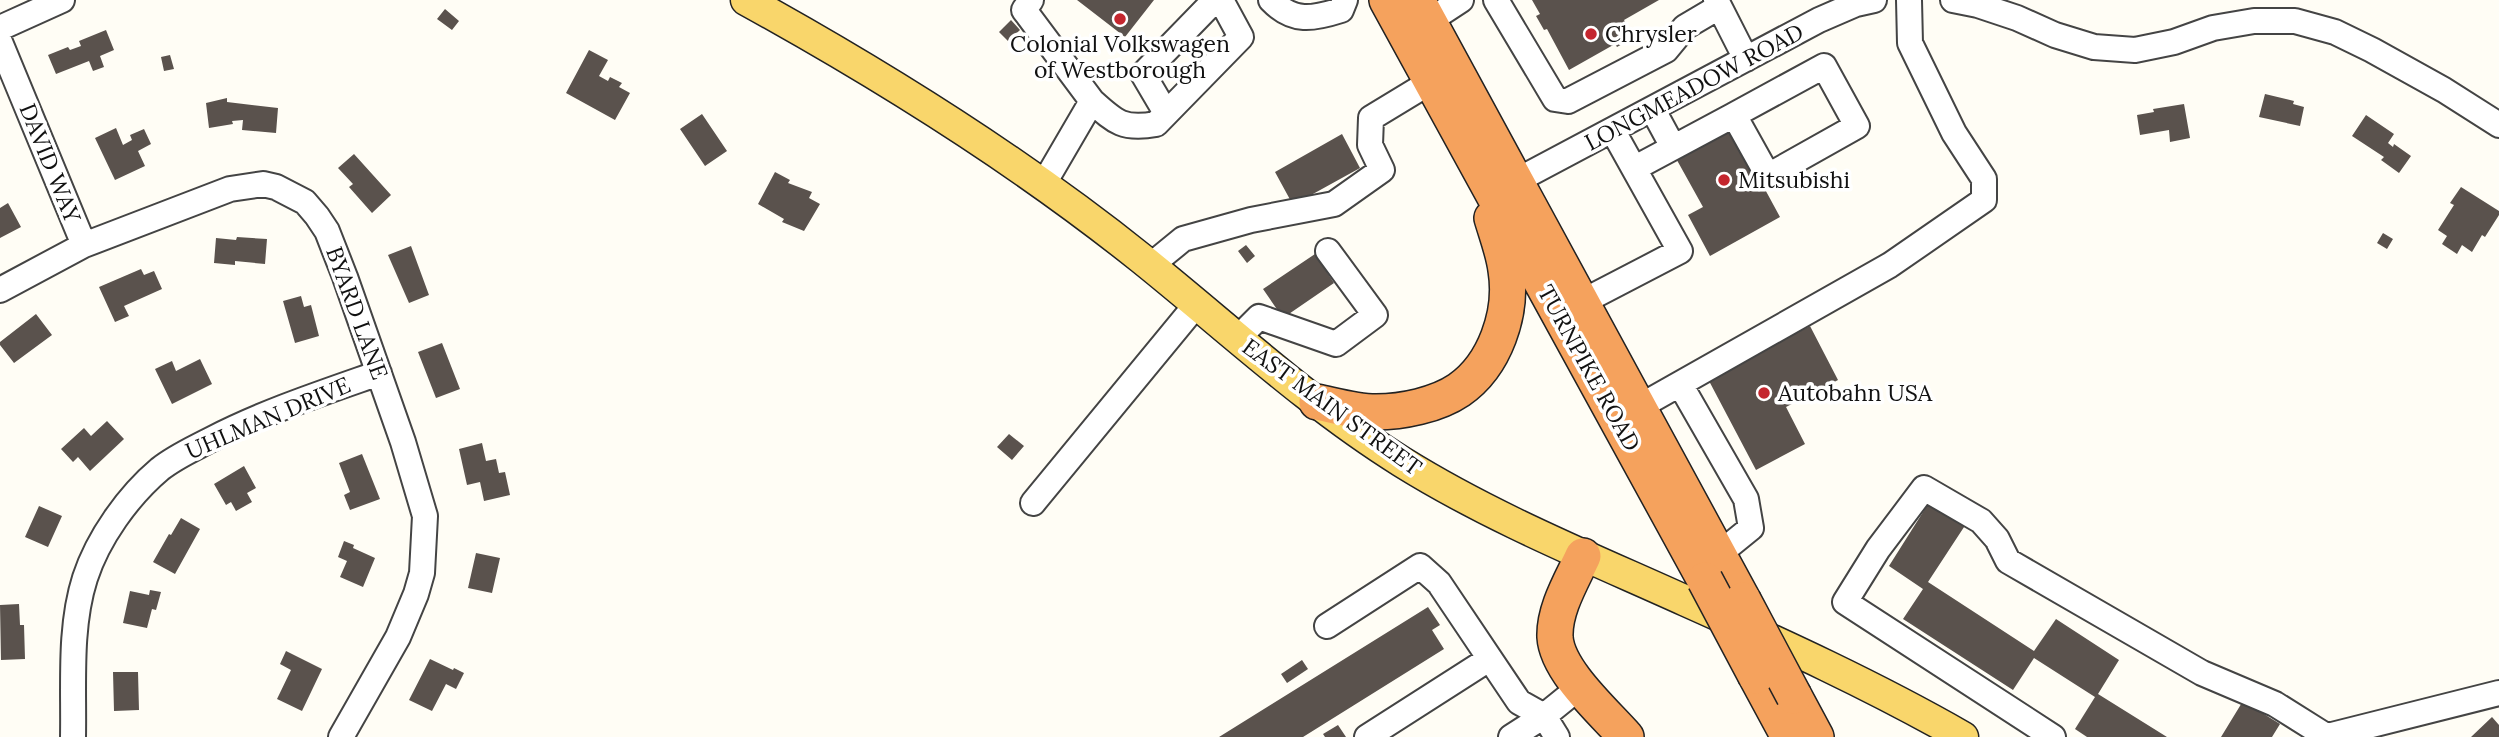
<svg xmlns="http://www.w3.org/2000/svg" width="2499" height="737" font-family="Lora,serif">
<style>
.building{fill:#5a524d}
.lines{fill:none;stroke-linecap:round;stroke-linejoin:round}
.minor-casing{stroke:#444;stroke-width:28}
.major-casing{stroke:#222;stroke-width:33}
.highway-casing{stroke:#222;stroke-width:38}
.minor{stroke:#fff;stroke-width:24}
.major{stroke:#f9d66b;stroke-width:30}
.highway{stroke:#f5a25d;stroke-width:35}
.highway-bridge-casing{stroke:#222;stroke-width:38;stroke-linecap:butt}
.highway-bridge{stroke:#f5a25d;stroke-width:35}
.poi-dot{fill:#c4262e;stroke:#fff;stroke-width:2.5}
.labels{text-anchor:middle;stroke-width:7;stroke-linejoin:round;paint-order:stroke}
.poi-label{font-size:23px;fill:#111;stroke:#fff;text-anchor:start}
.street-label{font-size:23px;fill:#111;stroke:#fff}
</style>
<rect width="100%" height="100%" fill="#fffdf5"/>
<path class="building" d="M1077 0H1154L1125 37Z
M1532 0H1659L1624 20 1633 38 1617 47 1615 44 1569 70 1547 29 1544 30 1536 16 1540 14Z
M445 9 459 21 452 30 437 19Z
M1011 20 1020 30 1008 41 999 32Z
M106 30 114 50 100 56 104 67 93 71 89 61 56 74 48 55 68 47 70 50 81 46 79 41Z
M589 50 608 60 599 76 608 81 610 77 622 83 619 87 630 93 615 120 566 93Z
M170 55 174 69 164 71 161 57Z
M2265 94 2294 101 2293 104 2304 107 2300 126 2259 117Z
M227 98V102L278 108 276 133 242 130 243 120 232 121 233 124 209 128 206 103Z
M2184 104 2190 138 2170 142 2169 130 2140 135 2137 115 2154 112 2153 109Z
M702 114 727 151 705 166 680 129Z
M2366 115 2394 134 2388 143 2393 147 2394 144 2411 156 2399 173 2381 160 2384 157 2352 136Z
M1729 123 1780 217 1710 256 1688 215 1703 207 1673 153Z
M116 128 123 145 132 140 130 135 144 129 151 144 138 151 145 166 115 180 95 138Z
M1342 134 1360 168 1293 205 1275 172Z
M354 154 391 195 372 213 349 187 353 184 338 168Z
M775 172 790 180 788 183 812 192 809 198 820 204 804 231 782 222 784 219 758 204Z
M2461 187 2499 211V215L2485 237 2482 235 2472 252 2462 245 2457 254 2442 244 2447 236 2438 230 2454 205 2450 203Z
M8 203 21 227 0 238V208Z
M2383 233 2393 239 2387 249 2377 243Z
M237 237 267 239 265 264 235 261V265L214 263 216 238 236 240Z
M1246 245 1255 256 1247 263 1238 251Z
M411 246 429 295 409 303 388 255Z
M1315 254 1334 283 1283 318 1263 289Z
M141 269 144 275 154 271 162 289 124 306 129 316 115 322 99 287Z
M301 296 304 307 311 305 319 336 295 343 283 301Z
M36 314 52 335 14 363 0 345V342Z
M1810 326 1838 380 1786 407 1805 444 1756 470 1708 379Z
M442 343 460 389 436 398 418 352Z
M200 359 212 384 172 404 155 369 172 361 176 371Z
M107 421 124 439 90 471 78 457 73 462 61 449 84 428 91 436Z
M1009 434 1024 446 1012 460 997 447Z
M482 443 486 461 496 459 499 473 505 472 510 495 484 501 480 482 467 485 459 449Z
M362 454 380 499 350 510 344 495 350 492 339 463Z
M244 466 256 488 247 493 252 502 236 511 231 502 226 505 214 484Z
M1930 501 1966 524 1928 582 2034 651 2056 619 2119 660 2098 694 2167 737H2087L2075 729 2095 697 2034 658 2013 690 1903 619 1923 589 1889 566Z
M39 506 62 516 48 547 25 537Z
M181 518 200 529 175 574 153 562 169 534 171 535Z
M344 541 354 545 353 548 375 558 363 587 340 577 347 561 338 557Z
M476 553 500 558 492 593 468 588Z
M150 590 161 592 156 610 152 609 147 628 123 623 130 591 149 595Z
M19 604 20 625H24L25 659 1 660 0 605Z
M1428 607 1440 625 1432 630 1444 649 1303 737H1219Z
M286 651 322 669 302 711 277 699 291 670 280 664Z
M430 659 453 670 454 668 464 673 456 689 446 684 432 711 409 700Z
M1302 660 1308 669 1287 683 1281 674Z
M113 672H138L139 710 114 711Z
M2243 701 2280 724 2272 737H2221Z
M2492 717 2499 725V737H2471Z
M1338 725 1346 737H1325L1323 734Z"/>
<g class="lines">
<defs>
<path id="minor" d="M1031 0 1024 10 1092 101 1043 185
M1271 0C1293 23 1313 19 1341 10L1345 0
M1496 0 1555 99 1568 101 1666 50 1685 27 1719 7
M1716 0 1746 59
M1953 0 1978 5 2017 18 2055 35 2094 47 2135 50 2174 42 2213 28 2254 21H2295L2335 32 2372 50 2444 90 2499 125
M1429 21 1461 0
M0 28 62 0
M0 42 84 245
M1092 101C1115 122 1123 130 1156 124L1241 37 1221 0
M1653 110 1673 147
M1166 113 1143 74 1215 0
M1635 168 1734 115 1768 176 1857 126 1824 66 1734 115
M1516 181 1819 20 1856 4 1874 0
M1150 266 1183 239 1251 220 1334 204 1382 170 1370 145 1371 118 1432 81
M0 290 84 245 230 189 263 184 276 187 305 202 317 216 327 231 345 277 403 442 425 516 422 573 416 594 398 637 341 737
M1582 302 1680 251 1613 131
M1238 338 1259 317 1336 344 1375 315 1328 251
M1680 384 1746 499 1751 528 1719 554
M1639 407 1890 265 1984 200V179L1954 133 1910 43 1909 0
M1033 503 1196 305
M1327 626 1420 566 1439 583 1519 702 1544 716 1511 737
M73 737C74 685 69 628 85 578 98 538 128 496 160 469 175 457 193 449 210 440 264 412 322 393 379 373
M1367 737 1489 659
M1557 737 1544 716 1581 686
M2053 737 1845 602 1878 549 1924 488 1981 521 1997 539 2008 561 2202 673 2275 704 2326 736
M2324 737 2499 693"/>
<path id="major" d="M746 0C882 75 1021 162 1142 259 1228 328 1309 404 1402 462 1492 518 1591 558 1686 601 1780 643 1874 686 1963 737"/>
<path id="highway" d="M1387 0 1705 580
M1417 0 1743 600
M1317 402C1336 406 1356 412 1376 412 1402 412 1437 405 1459 390 1495 365 1513 313 1506 270 1504 253 1497 235 1492 218
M1583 556C1572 580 1554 609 1555 637 1557 671 1604 712 1626 737
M1756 676 1789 737
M1794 696 1816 737"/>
</defs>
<use href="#minor" class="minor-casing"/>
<use href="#major" class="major-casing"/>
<use href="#highway" class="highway-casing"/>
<use href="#minor" class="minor"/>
<use href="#major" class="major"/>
<use href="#highway" class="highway"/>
<defs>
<path id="highway-bridge" d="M1705 580 1756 676
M1743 600 1794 696"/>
</defs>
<use href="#highway-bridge" class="highway-bridge-casing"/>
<use href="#highway-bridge" class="highway-bridge"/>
</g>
<g class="poi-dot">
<circle cx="1120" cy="19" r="7"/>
<circle cx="1591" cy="34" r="7"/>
<circle cx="1724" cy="180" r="7"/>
<circle cx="1764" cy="393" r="7"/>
</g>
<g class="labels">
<g class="poi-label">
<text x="1605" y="42">Chrysler</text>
<text x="1120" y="52" text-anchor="middle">Colonial Volkswagen<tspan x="1120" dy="26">of Westborough</tspan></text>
<text x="1738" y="188">Mitsubishi</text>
<text x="1778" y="401">Autobahn USA</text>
</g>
<g class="street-label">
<text transform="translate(1694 87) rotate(-28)" y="8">LONGMEADOW ROAD</text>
<text transform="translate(50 163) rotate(68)" y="8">DAVID WAY</text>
<text transform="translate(357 313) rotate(70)" y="8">BYARD LANE</text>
<text transform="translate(1589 368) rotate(61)" y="8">TURNPIKE ROAD</text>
<text transform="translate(1332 407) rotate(36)" y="8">EAST MAIN STREET</text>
<text transform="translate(268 418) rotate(-23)" y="8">UHLMAN DRIVE</text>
</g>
</g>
</svg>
